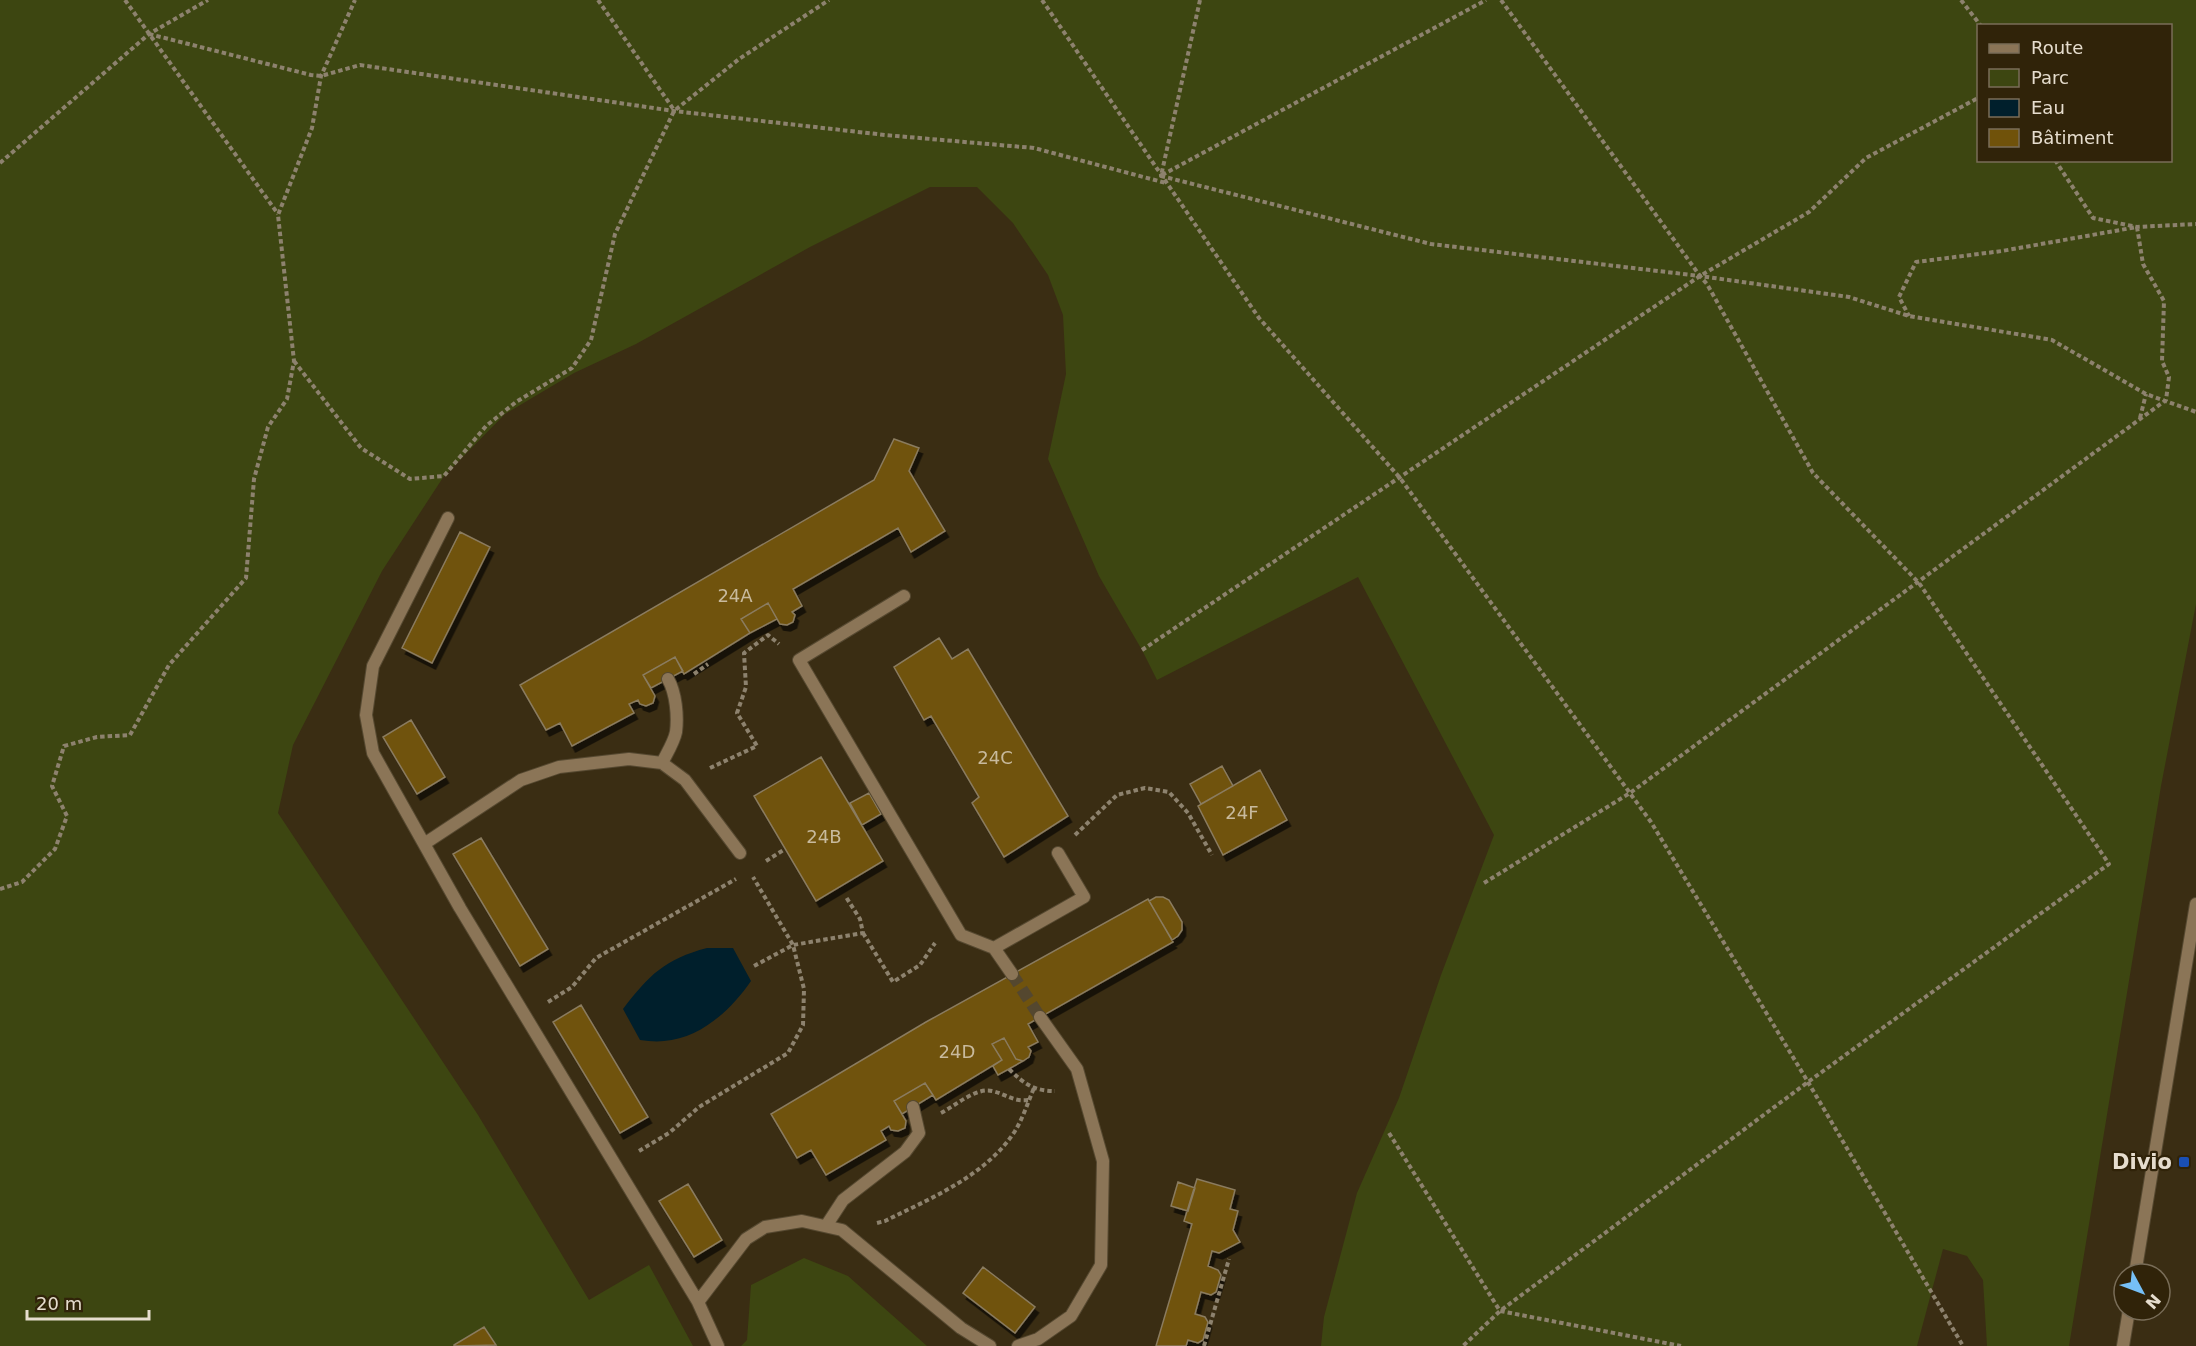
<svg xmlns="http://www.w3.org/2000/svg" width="2196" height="1346" font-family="'DejaVu Sans',sans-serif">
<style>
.green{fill:#3d4611;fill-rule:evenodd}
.water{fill:#001f2c}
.building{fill:#70520a;stroke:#8a7b5f;stroke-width:1.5;filter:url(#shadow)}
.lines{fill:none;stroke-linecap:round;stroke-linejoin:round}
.minor-tunnel{stroke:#54472f;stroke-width:12;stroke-dasharray:12 6;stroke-linecap:butt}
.minor-casing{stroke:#564931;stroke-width:14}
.path{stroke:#8d826e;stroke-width:4;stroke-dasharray:4.5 3;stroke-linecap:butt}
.minor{stroke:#8b7557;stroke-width:12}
.transit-dot{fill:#1a4fb4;stroke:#302309;stroke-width:2}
.labels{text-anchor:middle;stroke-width:4.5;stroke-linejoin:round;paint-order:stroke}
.number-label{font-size:18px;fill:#c8ba9d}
.poi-label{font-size:21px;font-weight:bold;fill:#e6ddce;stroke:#302309;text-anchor:end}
</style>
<defs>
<filter id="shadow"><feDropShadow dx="3.5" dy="6" stdDeviation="0" flood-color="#0009"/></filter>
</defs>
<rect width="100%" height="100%" fill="#3a2d13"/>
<path class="green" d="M0 0H2196V604L2161 786 2069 1346H1987L1983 1280 1967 1256 1943 1249 1917 1346H1321L1324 1317 1357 1193 1399 1098 1441 975 1494 835 1358 577 1157 680 1142 650 1099 576 1048 459 1066 374 1063 315 1048 275 1013 223 977 187H930L810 247 636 344 574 373 505 414 444 476 382 571 293 745 278 813 478 1115 589 1300 649 1265 693 1346H0ZM1978 26H2170V160H1978Z
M804 1258 848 1276 927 1346H741L747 1340 751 1285Z"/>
<path class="water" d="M707 948H733L751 981C731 1010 701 1038 664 1041 656 1042 648 1041 640 1040L623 1009C649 975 665 959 707 948Z"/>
<path class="building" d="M894 439 919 448 909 471 945 531 911 552 898 528 793 589 802 606 792 612 795 615 793 622 787 625 780 624 768 603 741 619 750 633 684 674 675 657 643 675 655 696 653 703 646 706 640 704 638 700 629 704 634 713 572 746 560 723 546 730 520 685 874 480Z
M460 532 490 547 432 663 402 648Z
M768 603 777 619 750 633 741 619Z
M939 638 952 659 968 649 1068 816 1004 857 972 803 979 797 931 716 924 720 894 667Z
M675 657 683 671 651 688 643 675Z
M411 720 445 777 417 794 383 737Z
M821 757 883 861 816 901 754 796Z
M1222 766 1233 786 1201 804 1190 784Z
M1260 770 1287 820 1223 855 1198 806Z
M869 793 881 814 862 825 850 803Z
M481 838 548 949 520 966 453 854Z
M1156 897H1163L1169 900 1182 922V930L1178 936 1172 940 1149 901Z
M1148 899 1173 942 1028 1024 1038 1042 1028 1047 1031 1051 1029 1057 1023 1061 1016 1059 1004 1038 992 1044 1002 1060 936 1100 925 1083 894 1101 906 1121 905 1128 898 1131 891 1130 889 1126 881 1131 886 1140 826 1175 811 1150 797 1158 771 1114 926 1022Z
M581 1005 648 1117 620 1133 553 1022Z
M1004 1038 1016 1059 1023 1061 998 1075 993 1066 1002 1060 992 1044Z
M925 1083 933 1095 902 1114 894 1101Z
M1197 1179 1235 1190 1230 1209 1238 1211 1233 1230 1240 1242 1219 1253 1212 1251 1208 1266 1218 1270 1221 1275 1216 1292 1211 1295 1201 1292 1195 1314 1205 1317 1208 1322 1203 1340 1198 1343 1188 1340 1186 1346H1156L1192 1224 1184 1221Z
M1178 1182 1195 1188 1188 1211 1171 1206Z
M688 1184 722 1240 694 1257 659 1201Z
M983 1267 1035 1307 1015 1333 963 1293Z
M484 1327 496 1345 454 1346V1345Z"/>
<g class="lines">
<path class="minor-tunnel" d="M1012 974 1040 1017"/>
<defs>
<path id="minor" d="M448 518 373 666 366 715 373 753 460 908 698 1302 718 1346
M904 596 799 660 961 935 994 948 1012 974
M662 763C667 753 674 742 676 732 678 716 676 693 668 679
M424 844 521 780 559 767 629 759 662 763 685 780 740 853
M994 948 1084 897 1058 853
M826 1226 843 1200 905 1152 919 1133 913 1107
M2135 1274 2196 904
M698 1302 746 1239 765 1227 802 1221 842 1230 961 1328 990 1346
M1018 1346 1038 1339 1071 1316 1101 1265 1103 1161 1077 1069 1040 1017
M2123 1346 2129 1310"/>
</defs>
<use href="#minor" class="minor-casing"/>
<path class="path" d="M125 0 278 214
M598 0 674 110
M1042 0 1259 318 1400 478 1651 822 1808 1082 1963 1346
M1200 0 1161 176 1431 244 1700 276 1707 284 1813 473 1919 583 2109 864 1808 1082 1500 1311 1463 1346
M1501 0 1700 276 1849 297 1909 316 2052 340 2146 394 2196 412
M1961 0 1981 26
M149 34 311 75 321 76 360 65 674 111 885 135 1034 148 1166 183
M2055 160 2093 218 2137 227 2196 224
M0 163 149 34 208 0
M1162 175 1486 0
M294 361 361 448 410 479 444 476 486 426 516 402 572 368 591 340 615 234 674 111 739 59 829 0
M2140 418 2146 394
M1142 650 1700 276 1809 212 1866 158 1978 98
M694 674 708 664
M710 768 757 746 737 713 746 687 744 653 768 635 779 644
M1075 835 1117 795 1145 788 1169 792 1188 813 1212 855
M766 861 785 849
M1484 883 1630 793 2166 400 2169 377 2162 361 2164 301 2143 264 2137 227 2002 251 1916 262 1899 297 1909 316
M0 889 22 882 55 849 67 816 52 786 64 746 97 737 130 735 169 665 246 578 254 479 268 427 287 399 294 361 278 215 312 128 321 76 355 0
M863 933 893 982 920 965 935 943
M754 966 793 945 863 933 860 919 846 897
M548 1002 572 987 596 958 736 879
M1009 1069C1024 1084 1034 1091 1055 1091
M941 1113C955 1106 976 1087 992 1091 1006 1094 1013 1102 1028 1100
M1389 1133 1500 1311 1681 1346
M639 1151 669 1133 699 1107 788 1053 803 1025 804 989 793 945 753 877
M877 1223 885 1221C931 1198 986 1176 1015 1131 1023 1118 1028 1102 1034 1088
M1204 1346 1229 1259"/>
<use href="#minor" class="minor"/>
</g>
<rect class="transit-dot" x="2178" y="1156" width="12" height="12" rx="3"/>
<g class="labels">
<g class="number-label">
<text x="735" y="602">24A</text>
<text x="995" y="764">24C</text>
<text x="1242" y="819">24F</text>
<text x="824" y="843">24B</text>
<text x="957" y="1058">24D</text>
</g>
<g class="poi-label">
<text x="2172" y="1169">Divio</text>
</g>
</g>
<rect x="1977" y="24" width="195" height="138" fill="#302309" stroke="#796d58" stroke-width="1.5"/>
<rect x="1989" y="44" width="30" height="9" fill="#8b7557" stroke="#796d58" stroke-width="1.5"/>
<text x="2031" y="54" font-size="18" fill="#e6ddce">Route</text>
<rect x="1989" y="69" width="30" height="18" fill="#3d4611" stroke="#796d58" stroke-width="1.5"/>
<text x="2031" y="84" font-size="18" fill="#e6ddce">Parc</text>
<rect x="1989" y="99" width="30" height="18" fill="#001f2c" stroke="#796d58" stroke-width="1.5"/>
<text x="2031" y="114" font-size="18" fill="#e6ddce">Eau</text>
<rect x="1989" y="129" width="30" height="18" fill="#70520a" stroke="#796d58" stroke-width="1.5"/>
<text x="2031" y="144" font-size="18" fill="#e6ddce">Bâtiment</text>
<g transform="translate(2142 1292) rotate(131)"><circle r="28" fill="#302309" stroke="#796d58" stroke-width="1.5"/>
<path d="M0-4.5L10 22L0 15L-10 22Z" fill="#76c0f7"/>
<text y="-9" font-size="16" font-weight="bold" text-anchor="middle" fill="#e6ddce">N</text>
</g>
<path d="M27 1310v9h122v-9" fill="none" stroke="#e6ddce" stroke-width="3"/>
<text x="36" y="1310" font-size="18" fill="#e6ddce" stroke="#302309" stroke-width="4.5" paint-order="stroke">20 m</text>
</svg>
